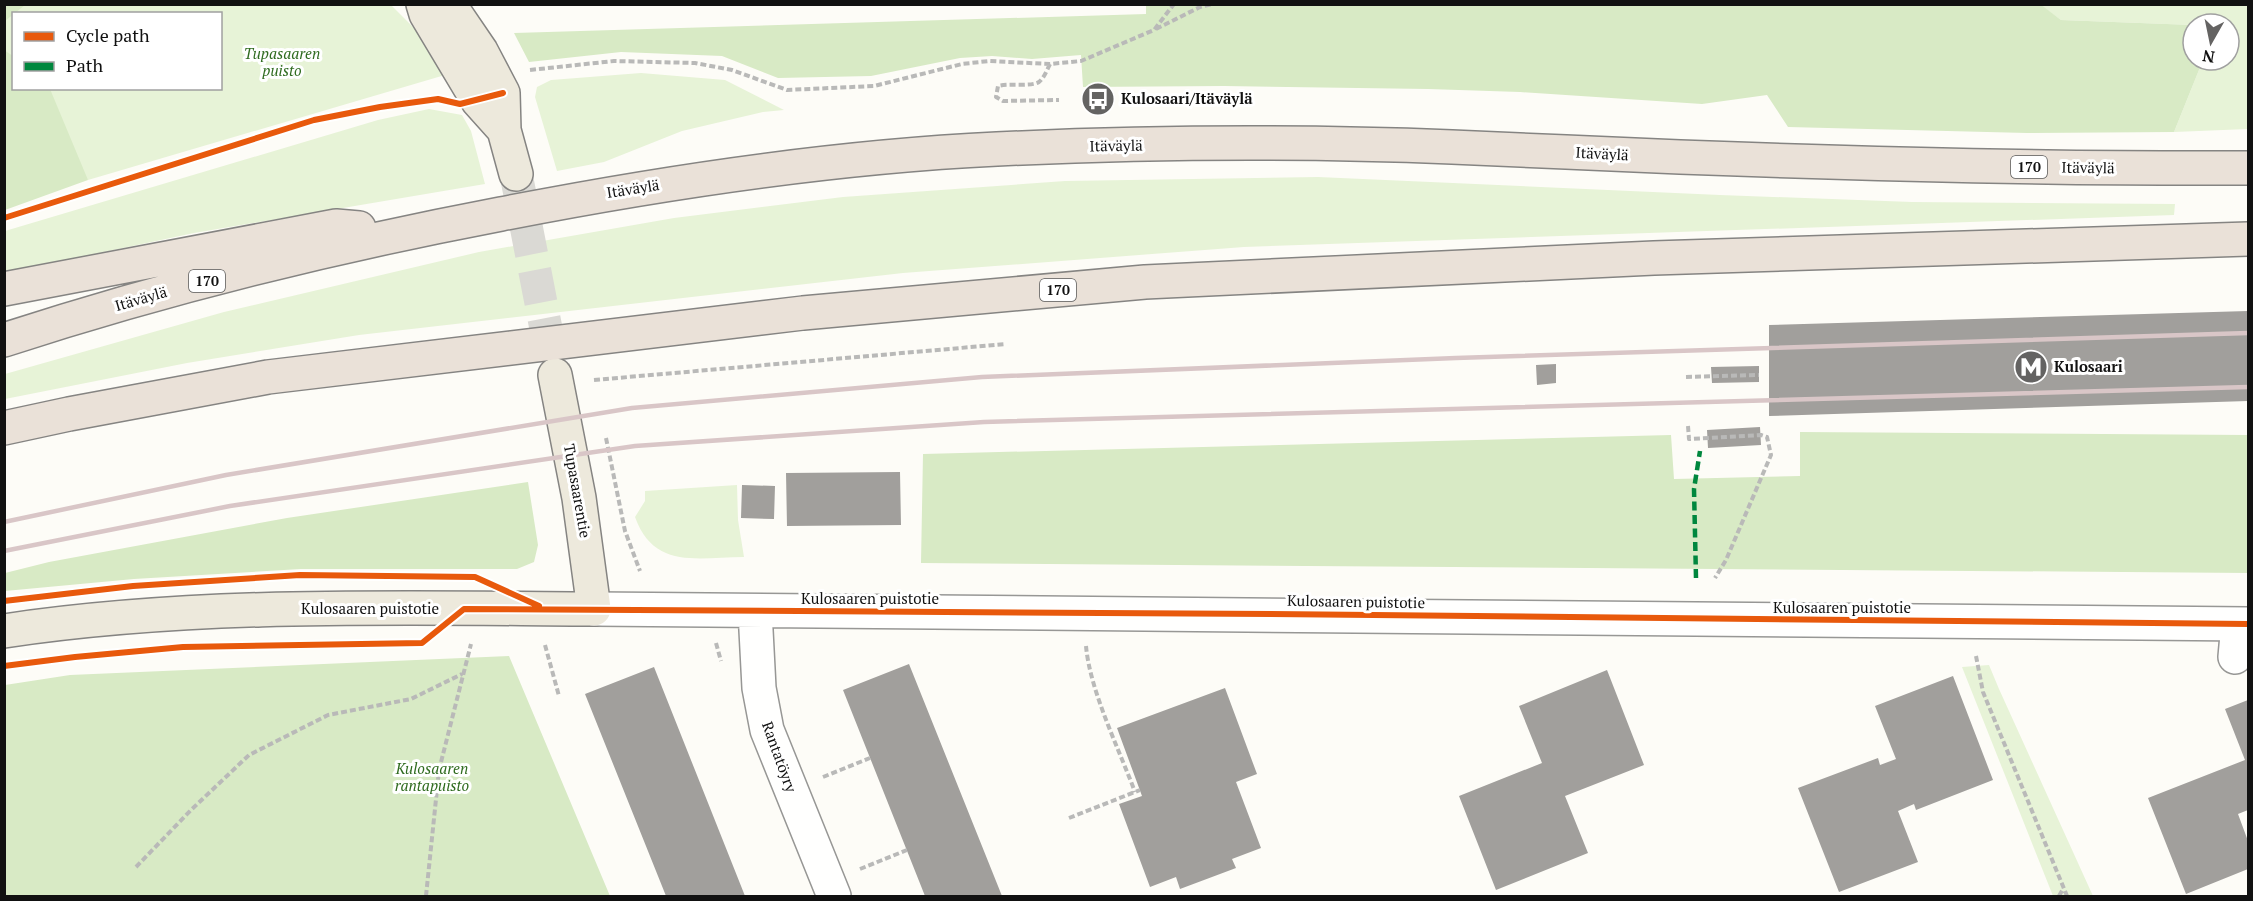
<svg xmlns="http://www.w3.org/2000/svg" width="2253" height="901" font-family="'PT Serif',serif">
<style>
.green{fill:#e7f3d7;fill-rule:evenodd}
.forest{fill:#d8eac5}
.building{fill:#a19f9c}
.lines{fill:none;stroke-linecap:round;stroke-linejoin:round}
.major-tunnel{stroke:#dad9d4;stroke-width:33;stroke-dasharray:33 16;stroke-linecap:butt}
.minor-casing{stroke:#979795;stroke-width:36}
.major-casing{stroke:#858482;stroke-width:36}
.highway-casing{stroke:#858482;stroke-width:36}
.path{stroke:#b9b9b8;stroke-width:4;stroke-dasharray:6 3;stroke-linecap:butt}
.minor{stroke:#fffffe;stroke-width:33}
.major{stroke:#ede9dc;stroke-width:33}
.highway{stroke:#eae1d8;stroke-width:33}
.rail{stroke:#d9c6c7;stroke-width:4.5}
.quiet{stroke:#00873e;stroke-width:4.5;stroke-dasharray:9 4.5;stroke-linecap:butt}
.cycleway-casing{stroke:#fff;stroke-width:10}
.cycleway{stroke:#e8590c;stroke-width:6}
.labels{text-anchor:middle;stroke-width:6;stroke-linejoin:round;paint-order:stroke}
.shield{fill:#fff;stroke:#585858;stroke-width:1.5}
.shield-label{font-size:14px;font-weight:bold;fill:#111}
.park-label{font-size:15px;font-style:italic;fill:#2f6b1f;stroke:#fff}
.poi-label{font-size:15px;font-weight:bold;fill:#111;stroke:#fff;text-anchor:start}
.street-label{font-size:15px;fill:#111;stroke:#fff}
</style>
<rect width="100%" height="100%" fill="#fdfcf7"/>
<path class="green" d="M5 4 391 5 426 40 445 75 88 180 5 86ZM14 14H220V88H14Z
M2040 5H2248V129L2174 132 2203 60H2229V24L2193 25 2061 20Z
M641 73 725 80 784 110 763 112 682 131 604 162 557 171 535 97 537 87 551 80Z
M429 109 462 115 471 131 485 184 194 233 5 273V231L378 120Z
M1318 177 1720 195 1912 202 2175 204 2174 215 1244 247 903 273 359 335 187 363 5 399V374L224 312 479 252 674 218 843 197 1065 181Z
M737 485 738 520 744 557C698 557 654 570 635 517L645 501V491Z
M1989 665 1999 689 2093 896H2053L1962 667Z"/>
<path class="forest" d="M5 4H25V5L5 21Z
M1146 4H1692L1756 6 1785 4H2040L2061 20 2193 25V60H2203L2174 132 2027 133 1788 127 1767 95 1702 104 1520 92 1428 89 1224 86 1083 87 1081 55 1032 59 992 56 960 58 871 76 778 78 722 56 621 52 529 62 514 33 1146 14Z
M4 50 13 56 14 88 50 89 88 180 5 210Z
M1800 432 2248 435V573L921 563 923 454 1671 435 1674 479 1800 476Z
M528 482 538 545 534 562 517 569H301L134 579 5 591V573L49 562 287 518Z
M509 656 610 896H5V685L70 675Z"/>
<path class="building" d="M2248 311V401L1769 416V325Z
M1556 364V383L1537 385 1536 365Z
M1759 366V382L1712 383 1711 367Z
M1760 427 1761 445 1708 448 1707 430Z
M900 472 901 525 787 526 786 473Z
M742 485 775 486 774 519 741 518Z
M909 664 1002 896H925L843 690Z
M654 667 745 896H666L585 694Z
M1607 670 1644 765 1565 796 1588 853 1496 890 1459 796 1542 763 1519 706Z
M1953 676 1993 780 1916 810 1914 804 1898 811 1918 862 1839 892 1798 788 1878 758 1880 765 1896 759 1875 706Z
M1225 688 1257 774 1236 782 1261 848 1232 859 1236 868 1180 889 1176 877 1150 887 1119 804 1142 796 1117 728Z
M2248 700V810L2238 814 2248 841V869L2186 894 2148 798 2245 760 2225 709Z"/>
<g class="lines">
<path class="major-tunnel" d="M516 174 554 370"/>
<defs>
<path id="minor" d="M594 609 2248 624
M755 611 759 688 767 730 834 896
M2235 657 2238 624"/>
<path id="major" d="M423 4 426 14 478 101 504 130
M449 4 481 51 503 93 504 130 516 174
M4 631C197 602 400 608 594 609L579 498 555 375"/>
<path id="highway" d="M4 289 336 226 359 228
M4 340C167 287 333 246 501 214 665 182 830 157 997 149 1148 142 1301 141 1452 147 1528 150 1604 154 1680 157 1869 164 2059 169 2248 168
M4 428 69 414 268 377 803 313 1145 282 1654 258 2248 239"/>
</defs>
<use href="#minor" class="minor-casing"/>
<use href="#major" class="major-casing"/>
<use href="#highway" class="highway-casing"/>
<path class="path" d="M1156 29 1200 7 1213 4
M1050 64C1047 70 1044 78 1039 82 1031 87 1009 83 998 86L996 97 1003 101 1059 100
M530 70 614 61 695 63 732 70 787 90 874 86 962 64 989 61 1050 64 1081 61 1154 30 1174 4
M1686 377 1759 375
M594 380 1006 344
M1688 426 1689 439 1761 435 1767 437 1771 455 1726 560 1715 578
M606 438 625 531 640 571
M716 643 721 661
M545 645 559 696
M1086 646C1090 691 1119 749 1135 792
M1976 656 1983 692 2067 896
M823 777 870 758
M1069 818 1140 790
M136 867 191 810 249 755 328 715 411 699 462 674
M860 869 907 850
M426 896 439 770 471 644
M2059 896 2063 889"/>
<use href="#minor" class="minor"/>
<use href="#major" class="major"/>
<use href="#highway" class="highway"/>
<path class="rail" d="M4 522 226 475 632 408 982 377 1456 358 2248 333
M4 551 230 506 635 446 984 422 2248 387"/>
<path class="quiet" d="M1696 578 1694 489 1700 451"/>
<defs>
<path id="cycleway" d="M4 218 314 120 380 107 438 99 460 104 503 93
M4 601 133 586 300 575 475 577 539 606
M4 666 75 657 183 647 422 643 464 609 1271 614 2248 624"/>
</defs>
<use href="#cycleway" class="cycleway-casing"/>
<use href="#cycleway" class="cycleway"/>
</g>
<defs>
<symbol id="bus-disc" viewBox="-11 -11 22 22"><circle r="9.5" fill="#646362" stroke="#fff"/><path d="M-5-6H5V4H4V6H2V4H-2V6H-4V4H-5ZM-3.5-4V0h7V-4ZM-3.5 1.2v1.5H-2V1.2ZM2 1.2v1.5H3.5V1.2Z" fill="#fff"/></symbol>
<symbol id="metro-disc" viewBox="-11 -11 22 22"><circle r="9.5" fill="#646362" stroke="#fff"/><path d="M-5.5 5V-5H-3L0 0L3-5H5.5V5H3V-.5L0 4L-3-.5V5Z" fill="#fff"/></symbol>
</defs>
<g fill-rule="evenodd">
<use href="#bus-disc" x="1079" y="80" width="38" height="38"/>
<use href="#metro-disc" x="2012" y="348" width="38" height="38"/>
</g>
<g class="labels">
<g class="shield">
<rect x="2011" y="156" width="36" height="22" rx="4.5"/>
<rect x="189" y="270" width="36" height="22" rx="4.5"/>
<rect x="1040" y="279" width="36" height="22" rx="4.5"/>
</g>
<g class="shield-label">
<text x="2029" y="172">170</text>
<text x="207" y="286">170</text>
<text x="1058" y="295">170</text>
</g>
<g class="park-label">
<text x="282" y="59">Tupasaaren<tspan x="282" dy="17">puisto</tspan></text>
<text x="432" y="774">Kulosaaren<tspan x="432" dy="17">rantapuisto</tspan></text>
</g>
<g class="poi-label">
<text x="1121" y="104">Kulosaari/Itäväylä</text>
<text x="2054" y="372">Kulosaari</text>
</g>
<g class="street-label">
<text transform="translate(1116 146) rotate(-1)" y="5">Itäväylä</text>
<text transform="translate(1602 154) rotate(3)" y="5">Itäväylä</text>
<text transform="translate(2088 168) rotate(1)" y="5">Itäväylä</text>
<text transform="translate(633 189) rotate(-9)" y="5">Itäväylä</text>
<text transform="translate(141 299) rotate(-16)" y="5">Itäväylä</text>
<text transform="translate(577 491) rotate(80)" y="5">Tupasaarentie</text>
<text x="870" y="604">Kulosaaren puistotie</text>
<text transform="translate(1356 602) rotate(1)" y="5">Kulosaaren puistotie</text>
<text x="1842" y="613">Kulosaaren puistotie</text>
<text x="370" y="614">Kulosaaren puistotie</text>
<text transform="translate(779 757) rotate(70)" y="5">Rantatöyry</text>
</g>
</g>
<rect width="2253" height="901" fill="none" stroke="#111111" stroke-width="12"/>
<rect x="12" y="12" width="210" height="78" fill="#ffffff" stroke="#a0a0a0" stroke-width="1.5"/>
<rect x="24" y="32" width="30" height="9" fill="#e8590c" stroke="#a0a0a0" stroke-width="1.5"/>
<text x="66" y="42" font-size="18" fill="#111111">Cycle path</text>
<rect x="24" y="62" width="30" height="9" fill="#00873e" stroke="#a0a0a0" stroke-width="1.5"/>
<text x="66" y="72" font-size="18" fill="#111111">Path</text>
<g transform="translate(2211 42) rotate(189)"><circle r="28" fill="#ffffff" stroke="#a0a0a0" stroke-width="1.5"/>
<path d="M0-4.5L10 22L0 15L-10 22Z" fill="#646362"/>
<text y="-9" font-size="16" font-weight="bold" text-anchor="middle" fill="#111111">N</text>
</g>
</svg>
